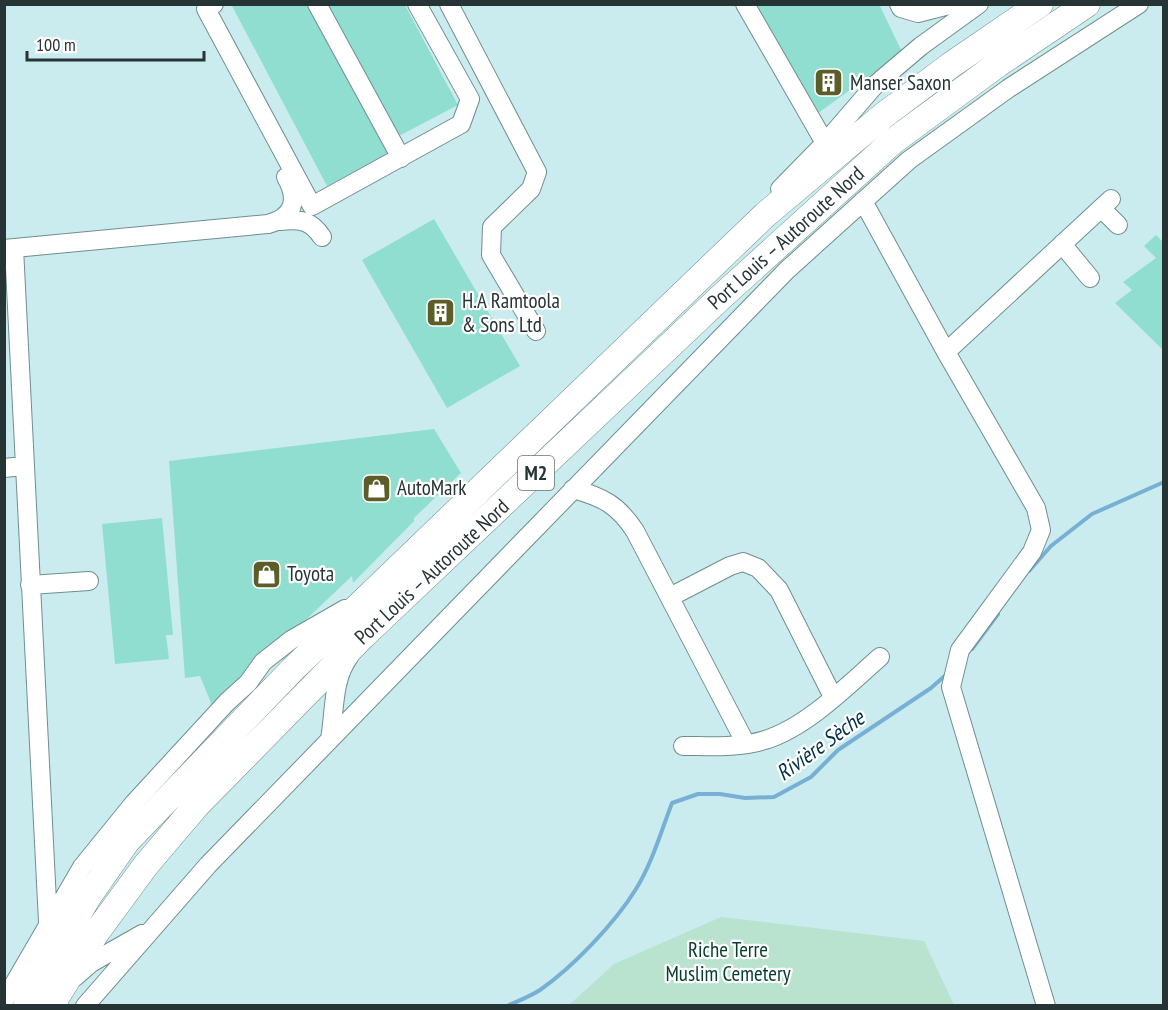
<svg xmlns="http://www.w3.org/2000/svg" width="1168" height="1010" font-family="'PT Sans Narrow',sans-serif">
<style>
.green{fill:#b9e3ce}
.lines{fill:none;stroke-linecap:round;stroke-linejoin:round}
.stream{stroke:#77b0d4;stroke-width:4}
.building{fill:#90ded0}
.minor-casing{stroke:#6f8e90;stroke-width:20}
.highway-casing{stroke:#6f8e90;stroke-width:27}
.minor{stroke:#fff;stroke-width:18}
.highway{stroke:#fff;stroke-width:26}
.labels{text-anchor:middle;stroke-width:4.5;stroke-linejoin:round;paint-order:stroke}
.shield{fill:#fff;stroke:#687172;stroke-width:1.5}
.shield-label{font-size:20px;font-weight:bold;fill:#273435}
.poi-label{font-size:21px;fill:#273435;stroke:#fff;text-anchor:start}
.street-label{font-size:21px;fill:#273435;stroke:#fff}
.park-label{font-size:21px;fill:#063e2b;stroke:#fff}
.water-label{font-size:22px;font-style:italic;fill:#003049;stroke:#fff}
</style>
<rect width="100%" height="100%" fill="#cbecee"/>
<path class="green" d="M721 917 924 941 954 1005H569L614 964Z"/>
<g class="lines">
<path class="stream" d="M1029 571 1051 546 1092 514 1164 482
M972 649 998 614
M507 1006C518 1001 531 996 540 990 573 967 615 923 636 889 652 863 661 832 672 803L698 794H720L745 798 774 797 811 777 838 750 931 688 948 673"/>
</g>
<path class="building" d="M231 4H308L388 154 327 186Z
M753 4H879L902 52 817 114Z
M327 5H405L458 105 397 137Z
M434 219 520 366 447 408 362 260Z
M1156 235 1164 243V351L1115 303 1132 290 1123 282 1156 258 1144 246Z
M434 429 461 473 414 518V521L353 583 352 576 213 708 200 676 185 678 169 461Z
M162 518 173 635H166L169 659 115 664 102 524Z"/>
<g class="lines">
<defs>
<path id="minor" d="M214 4 206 9 312 206 461 124 470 99 417 4
M317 4 401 158
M449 4 537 172 531 189 492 227 491 255 536 331
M745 4 825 143
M899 4 901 8 918 13 953 4
M780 189 825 143 875 85 921 46 979 4
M863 201 946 352 1036 508 1041 530 1032 552 960 650 951 687 1046 1006
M1101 208 1118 225
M280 221C300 219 311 220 322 237
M1062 244 1090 278
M14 248 48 922
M4 249 268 224C294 217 299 200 286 177
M946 352 1111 199
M4 468 24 466
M573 489C603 497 618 505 635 531L746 744
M30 585 89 581
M670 597 730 566 743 562 758 568 779 590 833 697
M330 739C335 712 332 680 349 657
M683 746C709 746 739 748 765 740 807 727 847 686 880 657
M75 977 91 963 142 934
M4 1001 82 867 134 803 227 702 248 683 263 662 291 640 345 609
M85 1006 208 865 787 270 909 160 1009 88 1139 4"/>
<path id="highway" d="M26 1006 37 983 88 897 127 841 293 669 765 215 884 115 951 65 1040 4
M51 1006 96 933 146 865 196 806 363 636 720 298 892 142 998 64 1087 4"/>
</defs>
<use href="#minor" class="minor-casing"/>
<use href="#highway" class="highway-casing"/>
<use href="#minor" class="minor"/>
<use href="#highway" class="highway"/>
</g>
<defs>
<symbol id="building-square" viewBox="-11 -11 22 22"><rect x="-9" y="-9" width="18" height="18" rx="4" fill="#5d5d2a" stroke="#fff"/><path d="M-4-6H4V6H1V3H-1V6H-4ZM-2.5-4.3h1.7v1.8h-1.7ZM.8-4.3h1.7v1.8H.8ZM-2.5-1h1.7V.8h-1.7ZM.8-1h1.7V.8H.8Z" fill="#fff"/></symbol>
<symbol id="shop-square" viewBox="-11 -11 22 22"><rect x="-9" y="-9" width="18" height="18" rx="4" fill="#5d5d2a" stroke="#fff"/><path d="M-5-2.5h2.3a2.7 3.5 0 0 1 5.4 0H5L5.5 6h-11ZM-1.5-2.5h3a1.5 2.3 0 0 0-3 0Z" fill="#fff"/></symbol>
</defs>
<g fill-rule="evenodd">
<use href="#building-square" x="812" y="66" width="33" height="33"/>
<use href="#building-square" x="424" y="296" width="33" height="33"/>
<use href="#shop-square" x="360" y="472" width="33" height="33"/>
<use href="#shop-square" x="250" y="558" width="33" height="33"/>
</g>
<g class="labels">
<rect class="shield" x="518" y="456" width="36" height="34" rx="4.5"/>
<g class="shield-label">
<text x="536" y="480">M2</text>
</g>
<g class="poi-label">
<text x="850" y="90">Manser Saxon</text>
<text x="462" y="308">H.A Ramtoola<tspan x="462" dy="24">&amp; Sons Ltd</tspan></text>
<text x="397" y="495">AutoMark</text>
<text x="287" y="581">Toyota</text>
</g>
<g class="street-label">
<text transform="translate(786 238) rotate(-42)" y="7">Port Louis – Autoroute Nord</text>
<text transform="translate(432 572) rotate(-43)" y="7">Port Louis – Autoroute Nord</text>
</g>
<g class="park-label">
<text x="728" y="957">Riche Terre<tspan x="728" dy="24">Muslim Cemetery</tspan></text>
</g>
<g class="water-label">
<text transform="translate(820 745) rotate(-36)" y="8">Rivière Sèche</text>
</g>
</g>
<rect width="1168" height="1010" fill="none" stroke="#273435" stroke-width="12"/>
<path d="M27 51v9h177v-9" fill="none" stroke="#273435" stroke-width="3"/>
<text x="36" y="51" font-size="18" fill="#273435" stroke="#ffffff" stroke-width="4.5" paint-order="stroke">100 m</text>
</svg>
